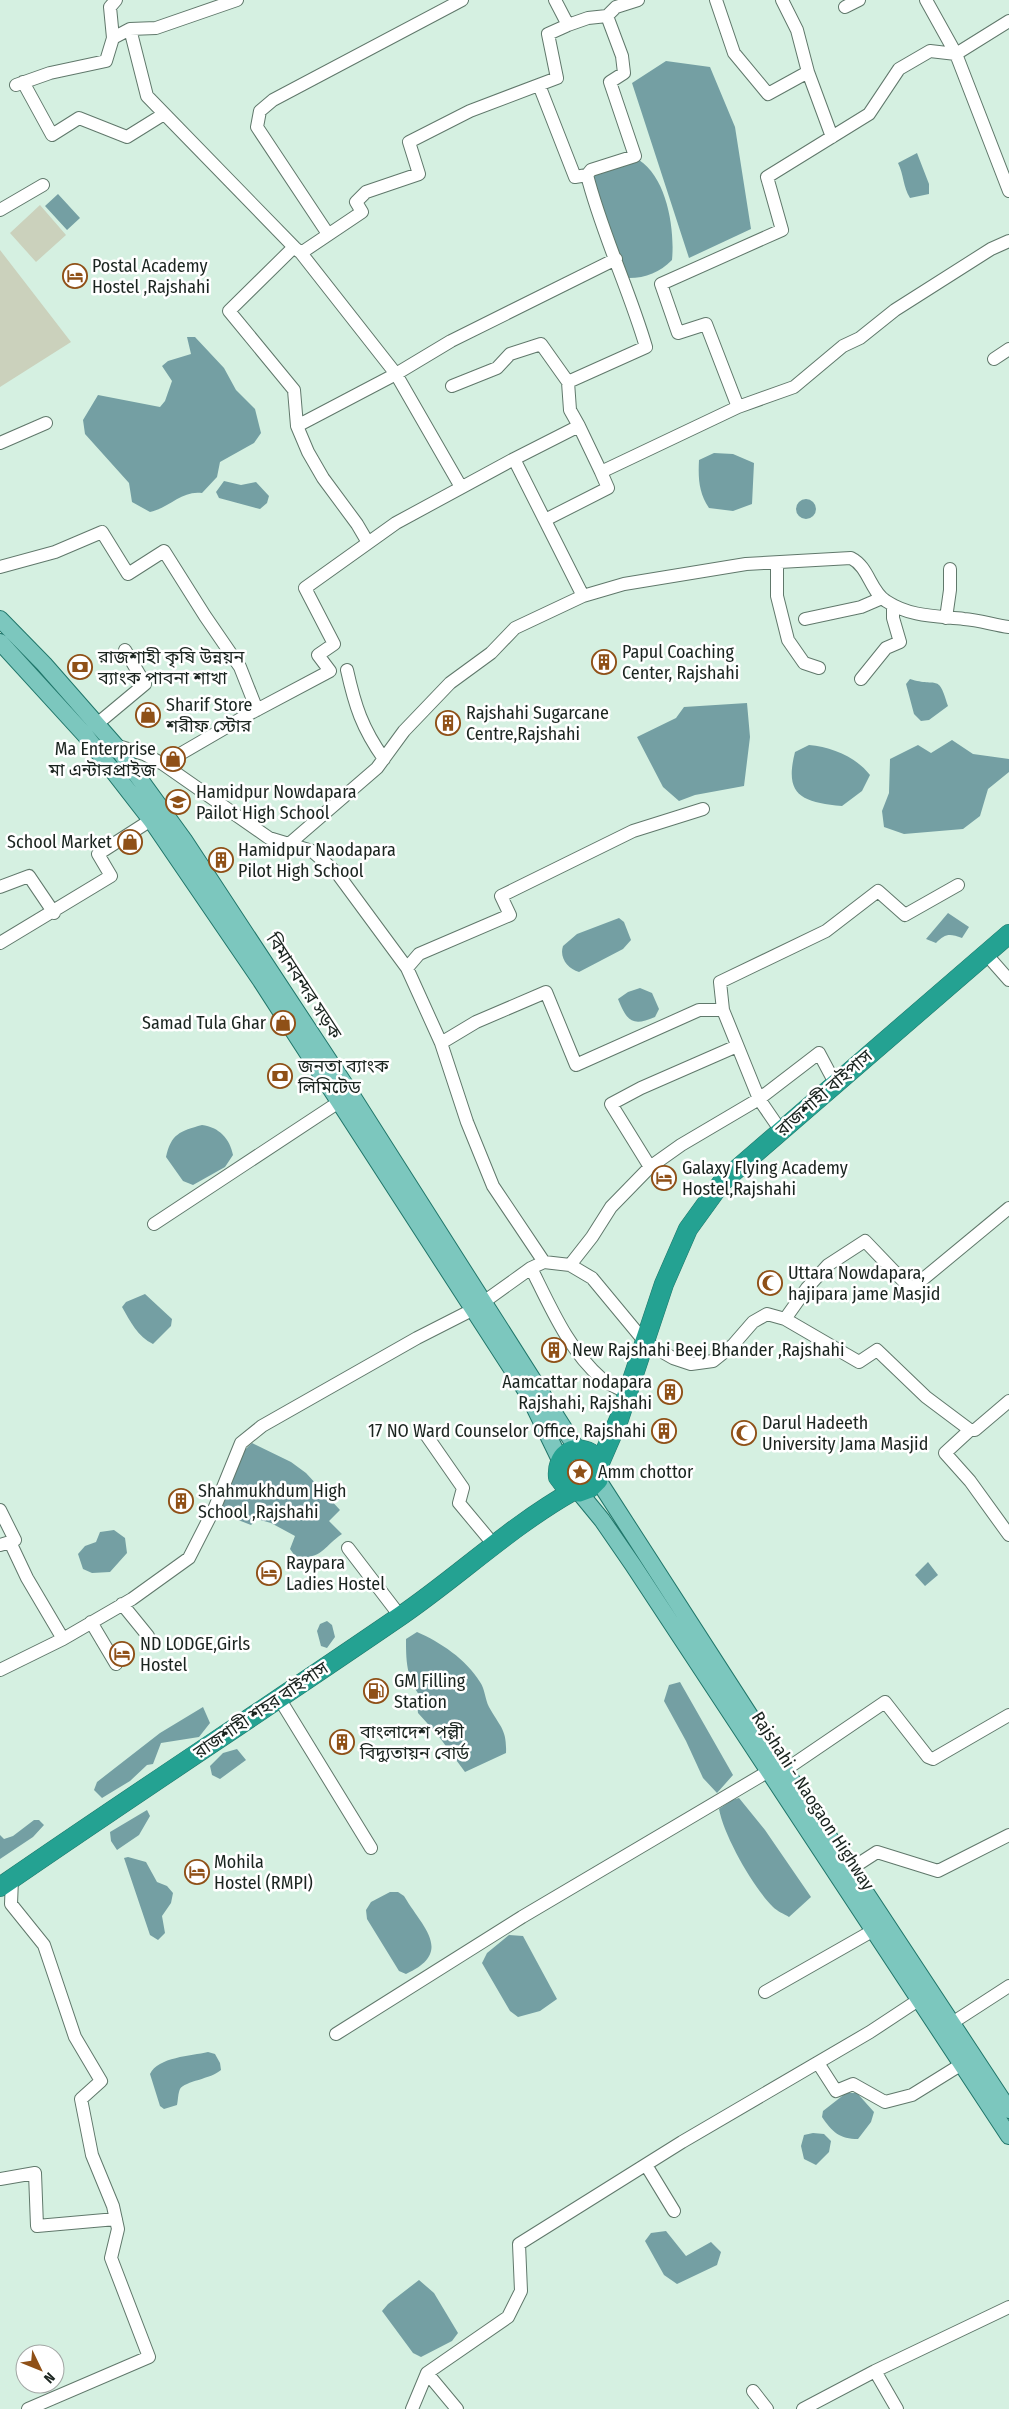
<svg xmlns="http://www.w3.org/2000/svg" width="1009" height="2409" font-family="'Fira Sans Condensed','Noto Sans Bengali',sans-serif">
<style>
.green{fill:#cbd1bc}
.water{fill:#749fa3}
.lines{fill:none;stroke-linecap:round;stroke-linejoin:round}
.minor-casing{stroke:#60786b;stroke-width:14}
.major-casing{stroke:#20766a;stroke-width:18}
.highway-casing{stroke:#20766a;stroke-width:20}
.minor{stroke:#fff;stroke-width:12}
.major{stroke:#7cc7be;stroke-width:16}
.highway{stroke:#24a292;stroke-width:19}
.labels{text-anchor:middle;stroke-width:5;stroke-linejoin:round;paint-order:stroke}
.poi-label{font-size:18px;fill:#1a241f;stroke:#fff;text-anchor:start}
.street-label{font-size:18px;fill:#1a241f;stroke:#fff}
</style>
<rect width="100%" height="100%" fill="#d5f0e1"/>
<path class="green" d="M40 205 66 235 36 262 10 233Z
M0 250 71 342 0 387Z"/>
<path class="water" d="M666 61 710 67 735 127 751 229 689 258 632 83Z
M917 153 929 184V194L910 198C903 187 904 175 898 163Z
M639 160C667 178 675 229 672 260 660 272 646 278 629 278 610 245 600 210 593 173Z
M58 194 80 218 67 230 45 206Z
M187 337H195L224 368 236 390 255 409 261 433 254 443 220 462 217 477 202 493C182 490 169 508 150 512L132 502 129 483 85 434 83 420 98 395 160 407 165 401 172 381 162 366 168 361 191 354Z
M714 453 733 454 754 463 752 504 733 511 709 508C699 493 698 479 699 460Z
M224 481 241 485 256 482 269 496 267 503 260 509 219 498 216 492Z
M796 509a10 10 0 1 1 20 0a10 10 0 1 1-20 0Z
M910 679C938 688 938 672 948 706L929 720 921 721 914 714 906 684Z
M747 703 750 737 744 786 695 795 679 801 663 787 637 737 676 718 684 707Z
M952 740 973 754 1009 759V772L988 789 980 816 963 829 904 834 884 827 882 811 889 793 890 759 918 745 931 753Z
M809 745C832 747 856 757 870 775L862 791 842 806C801 802 784 795 795 752Z
M948 913 969 927 962 938C949 933 945 934 936 943L926 939Z
M619 918 624 922 631 940 623 949 579 972C568 969 559 958 563 946L577 934Z
M640 988 652 993 659 1009 655 1017C632 1027 627 1021 618 999L628 992Z
M202 1125C219 1127 230 1139 233 1155L225 1167 193 1185 183 1181 166 1157C171 1134 180 1131 202 1125Z
M145 1294 172 1319 171 1326 153 1344C138 1337 130 1321 122 1307L126 1302Z
M252 1443 291 1462 306 1473 340 1510 329 1521 342 1534C323 1547 321 1561 295 1556L290 1549 295 1536 271 1523 257 1519 251 1525 233 1518 219 1517C225 1495 234 1457 252 1443Z
M114 1530 125 1538 127 1553 110 1572 92 1573 83 1569 78 1554 85 1546 96 1542 100 1532Z
M928 1562 938 1575 925 1586 915 1575Z
M327 1621 332 1625 335 1637 327 1648 321 1646 317 1631 320 1624Z
M417 1632C440 1642 466 1659 480 1682 485 1689 485 1699 489 1707 500 1727 507 1729 506 1753L465 1772 437 1734 418 1713 417 1703 424 1702C407 1679 406 1666 406 1639Z
M680 1682 733 1775 717 1793 703 1778 686 1741 664 1701 669 1685Z
M203 1707 210 1723 199 1737 161 1743 153 1764 147 1765 130 1781 102 1798 94 1790 97 1782 160 1733Z
M237 1749 246 1760 220 1779 212 1775 210 1766 223 1753Z
M739 1798 765 1830 811 1897 789 1917C784 1914 777 1911 773 1907 753 1887 724 1836 719 1809L732 1800Z
M147 1810 150 1816 139 1835 117 1850 111 1841 110 1832Z
M34 1820H39L44 1825 33 1837 0 1859V1835L4 1839 13 1836Z
M128 1857 146 1862 157 1882 167 1886 173 1893 171 1903 162 1916 165 1933 158 1940 150 1935 124 1858Z
M390 1892H398L404 1896C423 1928 454 1952 406 1974L399 1971 367 1919 366 1910 371 1902Z
M509 1935 523 1936 557 1999 540 2011 518 2017 510 2011 482 1963 487 1953Z
M208 2052 215 2054 220 2063 221 2070C211 2079 185 2081 180 2089 178 2093 178 2101 177 2105L164 2109 160 2106 150 2074C158 2057 191 2056 208 2052Z
M846 2093H857L874 2112 871 2122 858 2139C840 2139 832 2132 822 2117L823 2111Z
M813 2133 824 2134 831 2141 829 2152 816 2165 804 2159 801 2146 804 2135Z
M666 2231 686 2256 711 2242 721 2252 717 2265 677 2284 664 2275 645 2241 651 2233Z
M419 2280 434 2293 458 2333 452 2341 421 2357 413 2353 382 2311 388 2304Z"/>
<g class="lines">
<defs>
<path id="minor" d="M555 0 568 25 588 18 607 16
M716 0 734 53 768 94 808 72
M782 0 797 30 808 72 832 137
M926 0 956 54 1009 191
M845 7 859 0
M130 29 147 96 294 247
M113 38 110 7 116 0
M23 82 52 135 79 118 127 137 164 114
M16 85 50 73 106 61 113 38 130 29 156 28 237 0
M539 85 575 177 587 175 591 170 635 156 610 82 624 73 622 56 607 16 616 7 638 0
M0 210 43 185
M328 234 257 127 260 111 273 100 462 0
M301 253 396 374 451 341 616 259
M994 359 1009 349
M452 386 497 368 510 354 541 344 568 382
M738 407 794 387 843 346 860 338 895 310 991 249 1009 241
M297 426 396 374 461 487
M579 426 601 472
M0 443 46 423
M514 459 579 426 570 410 568 382 646 347C629 289 602 234 587 175
M545 520 608 488 601 472 738 407 706 324 678 333 661 284 782 230 767 177 869 114 899 69 930 51 956 54 1009 21
M367 541 357 524 323 478 308 452 297 426 294 390 229 311 294 247 301 253 362 212 356 202 366 192 419 174 409 142 470 111 557 78 548 34 568 25
M777 563V596L788 640 804 663 819 668
M0 567 55 552 102 532 128 574 164 551 205 616 240 667 257 710
M946 618 950 590V569
M805 619 861 607 882 598
M347 670C355 706 362 728 384 759
M861 679 886 648 900 642 893 618V605
M97 724 145 684 125 650
M115 745 144 754 163 764 269 838 312 851 337 873 407 968 441 1043 467 1122 493 1186 544 1262
M163 764 249 714 330 671 318 655 334 644 305 588 396 523 514 459 583 596
M289 844 377 768 404 731 450 683 491 653 515 628 583 596 624 584 746 564 851 558C869 567 870 591 886 601 910 617 937 616 964 619 979 620 994 625 1009 627
M0 887 29 876 54 913
M0 943 111 876 98 854 151 820
M986 954 1009 980
M407 968 419 954 510 915 501 896 633 831 703 809
M723 1010 720 982 826 931 878 891 905 915 958 885
M441 1043 476 1022 546 992 576 1065 699 1010H723L759 1099 781 1131
M650 1167 611 1104 641 1088 737 1046
M154 1224 339 1102
M570 1265 592 1237 611 1207 650 1167 681 1145 759 1099 819 1053 835 1083
M531 1268C550 1306 569 1351 602 1379 609 1385 618 1388 626 1392
M485 1301 531 1268 544 1262 570 1265 592 1278 645 1342 673 1358 691 1364 713 1361 733 1345 753 1322 767 1314 785 1319 859 1362 877 1350 926 1397 970 1430H975L1009 1401
M785 1319 807 1288 828 1265 865 1241 911 1289 1009 1208
M422 1429 463 1488 459 1503 494 1545
M970 1430 945 1453 970 1481 1009 1535
M0 1510 15 1540 10 1542
M0 1545 10 1542 27 1578 63 1639
M348 1548 400 1616
M122 1604 148 1636
M91 1622 116 1664
M0 1670 63 1639 132 1599 189 1558 215 1507 241 1443 262 1426 417 1338 474 1309
M279 1698 371 1848
M785 1770 885 1702 928 1757 933 1759 1009 1715
M843 1874 877 1852 938 1871 1009 1835
M12 1879 11 1904 44 1945 75 2037 101 2081 81 2099 92 2155 113 2206 118 2229 111 2258 149 2357 28 2409
M765 1992 874 1930
M952 2023 1009 1986
M336 2034 522 1917 769 1771
M818 2063 836 2091 853 2084 885 2102 912 2095 962 2064
M646 2165 674 2211
M0 2179 35 2173 37 2226 116 2219
M875 2371 897 2409
M427 2373 457 2409
M753 2391 767 2409
M412 2409 427 2373 508 2317 521 2291 519 2244 682 2142 870 2032 920 1999
M803 2409 875 2371 1009 2307"/>
<path id="major" d="M0 619 44 664 115 745 184 840 351 1094 577 1449
M0 642 85 735 151 820 261 981 528 1394 560 1460
M598 1480 785 1770 1009 2110
M579 1492 602 1520 633 1565 1009 2136"/>
<path id="highway" d="M599 1465 591 1453C572 1443 556 1456 558 1477L567 1489 579 1492 590 1488 598 1480 599 1465 619 1419 664 1284 688 1229 722 1182 1009 934
M0 1887C133 1795 268 1707 402 1615 460 1575 511 1526 573 1491"/>
</defs>
<use href="#minor" class="minor-casing"/>
<use href="#major" class="major-casing"/>
<use href="#highway" class="highway-casing"/>
<use href="#minor" class="minor"/>
<use href="#major" class="major"/>
<use href="#highway" class="highway"/>
</g>
<defs>
<symbol id="hotel-ring" viewBox="-11 -11 22 22"><circle r="9.5" fill="#fff" stroke="#8f5017" stroke-width="1.5"/><path d="M-6-4.5h1.5V1H6V5H4.5V3h-9V5H-6ZM-4 0a1.8 1.8 0 1 1 3.6 0ZM.5 0V-2.5h3Q6-2.5 6 0Z" fill="#8f5017"/></symbol>
<symbol id="building-ring" viewBox="-11 -11 22 22"><circle r="9.5" fill="#fff" stroke="#8f5017" stroke-width="1.5"/><path d="M-4-6H4V6H1V3H-1V6H-4ZM-2.5-4.3h1.7v1.8h-1.7ZM.8-4.3h1.7v1.8H.8ZM-2.5-1h1.7V.8h-1.7ZM.8-1h1.7V.8H.8Z" fill="#8f5017"/></symbol>
<symbol id="bank-ring" viewBox="-11 -11 22 22"><circle r="9.5" fill="#fff" stroke="#8f5017" stroke-width="1.5"/><path d="M-6-4H6V4H-6ZM0-2.3a2.3 2.3 0 1 0 0 4.6a2.3 2.3 0 1 0 0-4.6Z" fill="#8f5017"/></symbol>
<symbol id="shop-ring" viewBox="-11 -11 22 22"><circle r="9.5" fill="#fff" stroke="#8f5017" stroke-width="1.5"/><path d="M-5-2.5h2.3a2.7 3.5 0 0 1 5.4 0H5L5.5 6h-11ZM-1.5-2.5h3a1.5 2.3 0 0 0-3 0Z" fill="#8f5017"/></symbol>
<symbol id="school-ring" viewBox="-11 -11 22 22"><circle r="9.5" fill="#fff" stroke="#8f5017" stroke-width="1.5"/><path d="M0-5L7-2L0 1L-7-2ZM-4 1L0 2.5L4 1V4Q0 6-4 4Z" fill="#8f5017"/></symbol>
<symbol id="mosque-ring" viewBox="-11 -11 22 22"><circle r="9.5" fill="#fff" stroke="#8f5017" stroke-width="1.5"/><path d="M3.5-4.9A6 6 0 1 0 3.5 4.9A5 5 0 1 1 3.5-4.9Z" fill="#8f5017"/></symbol>
<symbol id="sight-ring" viewBox="-11 -11 22 22"><circle r="9.5" fill="#fff" stroke="#8f5017" stroke-width="1.5"/><path d="M0-6L1.8-2.2L6-1.7L2.9 1.2L3.7 5.4L0 3.3L-3.7 5.4L-2.9 1.2L-6-1.7L-1.8-2.2Z" fill="#8f5017"/></symbol>
<symbol id="fuel-ring" viewBox="-11 -11 22 22"><circle r="9.5" fill="#fff" stroke="#8f5017" stroke-width="1.5"/><path d="M-5.5-6h7V0h2V4h1.3V-2.5L3-4.5l.8-.8L6-3V5H2.5V1h-1V6h-7ZM-4.2-4.7v3.2H.2V-4.7Z" fill="#8f5017"/></symbol>
</defs>
<g fill-rule="evenodd">
<use href="#hotel-ring" x="61" y="262" width="28" height="28"/>
<use href="#building-ring" x="590" y="648" width="28" height="28"/>
<use href="#bank-ring" x="66" y="653" width="28" height="28"/>
<use href="#shop-ring" x="134" y="701" width="28" height="28"/>
<use href="#building-ring" x="434" y="709" width="28" height="28"/>
<use href="#shop-ring" x="159" y="745" width="28" height="28"/>
<use href="#school-ring" x="164" y="788" width="28" height="28"/>
<use href="#shop-ring" x="116" y="828" width="28" height="28"/>
<use href="#building-ring" x="207" y="846" width="28" height="28"/>
<use href="#shop-ring" x="269" y="1009" width="28" height="28"/>
<use href="#bank-ring" x="266" y="1062" width="28" height="28"/>
<use href="#hotel-ring" x="650" y="1164" width="28" height="28"/>
<use href="#mosque-ring" x="756" y="1269" width="28" height="28"/>
<use href="#building-ring" x="540" y="1336" width="28" height="28"/>
<use href="#building-ring" x="656" y="1378" width="28" height="28"/>
<use href="#building-ring" x="650" y="1417" width="28" height="28"/>
<use href="#mosque-ring" x="730" y="1419" width="28" height="28"/>
<use href="#sight-ring" x="566" y="1458" width="28" height="28"/>
<use href="#building-ring" x="167" y="1487" width="28" height="28"/>
<use href="#hotel-ring" x="255" y="1559" width="28" height="28"/>
<use href="#hotel-ring" x="108" y="1640" width="28" height="28"/>
<use href="#fuel-ring" x="362" y="1677" width="28" height="28"/>
<use href="#building-ring" x="328" y="1728" width="28" height="28"/>
<use href="#hotel-ring" x="183" y="1858" width="28" height="28"/>
</g>
<g class="labels">
<g class="poi-label">
<text x="92" y="272">Postal Academy<tspan x="92" dy="21">Hostel ,Rajshahi</tspan></text>
<text x="622" y="658">Papul Coaching<tspan x="622" dy="21">Center, Rajshahi</tspan></text>
<text x="98" y="663">রাজশাহী কৃষি উন্নয়ন<tspan x="98" dy="21">ব্যাংক পাবনা শাখা</tspan></text>
<text x="166" y="711">Sharif Store<tspan x="166" dy="21">শরীফ স্টোর</tspan></text>
<text x="466" y="719">Rajshahi Sugarcane<tspan x="466" dy="21">Centre,Rajshahi</tspan></text>
<text x="156" y="755" text-anchor="end">Ma Enterprise<tspan x="156" dy="21">মা এন্টারপ্রাইজ</tspan></text>
<text x="196" y="798">Hamidpur Nowdapara<tspan x="196" dy="21">Pailot High School</tspan></text>
<text x="112" y="848" text-anchor="end">School Market</text>
<text x="238" y="856">Hamidpur Naodapara<tspan x="238" dy="21">Pilot High School</tspan></text>
<text x="266" y="1029" text-anchor="end">Samad Tula Ghar</text>
<text x="298" y="1072">জনতা ব্যাংক<tspan x="298" dy="21">লিমিটেড</tspan></text>
<text x="682" y="1174">Galaxy Flying Academy<tspan x="682" dy="21">Hostel,Rajshahi</tspan></text>
<text x="788" y="1279">Uttara Nowdapara,<tspan x="788" dy="21">hajipara jame Masjid</tspan></text>
<text x="572" y="1356">New Rajshahi Beej Bhander ,Rajshahi</text>
<text x="652" y="1388" text-anchor="end">Aamcattar nodapara<tspan x="652" dy="21">Rajshahi, Rajshahi</tspan></text>
<text x="762" y="1429">Darul Hadeeth<tspan x="762" dy="21">University Jama Masjid</tspan></text>
<text x="646" y="1437" text-anchor="end">17 NO Ward Counselor Office, Rajshahi</text>
<text x="598" y="1478">Amm chottor</text>
<text x="198" y="1497">Shahmukhdum High<tspan x="198" dy="21">School ,Rajshahi</tspan></text>
<text x="286" y="1569">Raypara<tspan x="286" dy="21">Ladies Hostel</tspan></text>
<text x="140" y="1650">ND LODGE,Girls<tspan x="140" dy="21">Hostel</tspan></text>
<text x="394" y="1687">GM Filling<tspan x="394" dy="21">Station</tspan></text>
<text x="360" y="1738">বাংলাদেশ পল্লী<tspan x="360" dy="21">বিদ্যুতায়ন বোর্ড</tspan></text>
<text x="214" y="1868">Mohila<tspan x="214" dy="21">Hostel (RMPI)</tspan></text>
</g>
<g class="street-label">
<text transform="translate(304 986) rotate(57)" y="6">বিমানবন্দর সড়ক</text>
<text transform="translate(824 1093) rotate(-41)" y="6">রাজশাহী বাইপাস</text>
<text transform="translate(261 1710) rotate(-34)" y="6">রাজশাহী শহর বাইপাস</text>
<text transform="translate(813 1801) rotate(57)" y="6">Rajshahi - Naogaon Highway</text>
</g>
</g>
<g transform="translate(40 2369) rotate(133)"><circle r="24" fill="#ffffff" stroke="#a3a7a5"/>
<path d="M0-4L9 19L0 12L-9 19Z" fill="#8f5017"/>
<text y="-8" font-size="14" font-weight="bold" text-anchor="middle" fill="#1a241f">N</text>
</g>
</svg>
